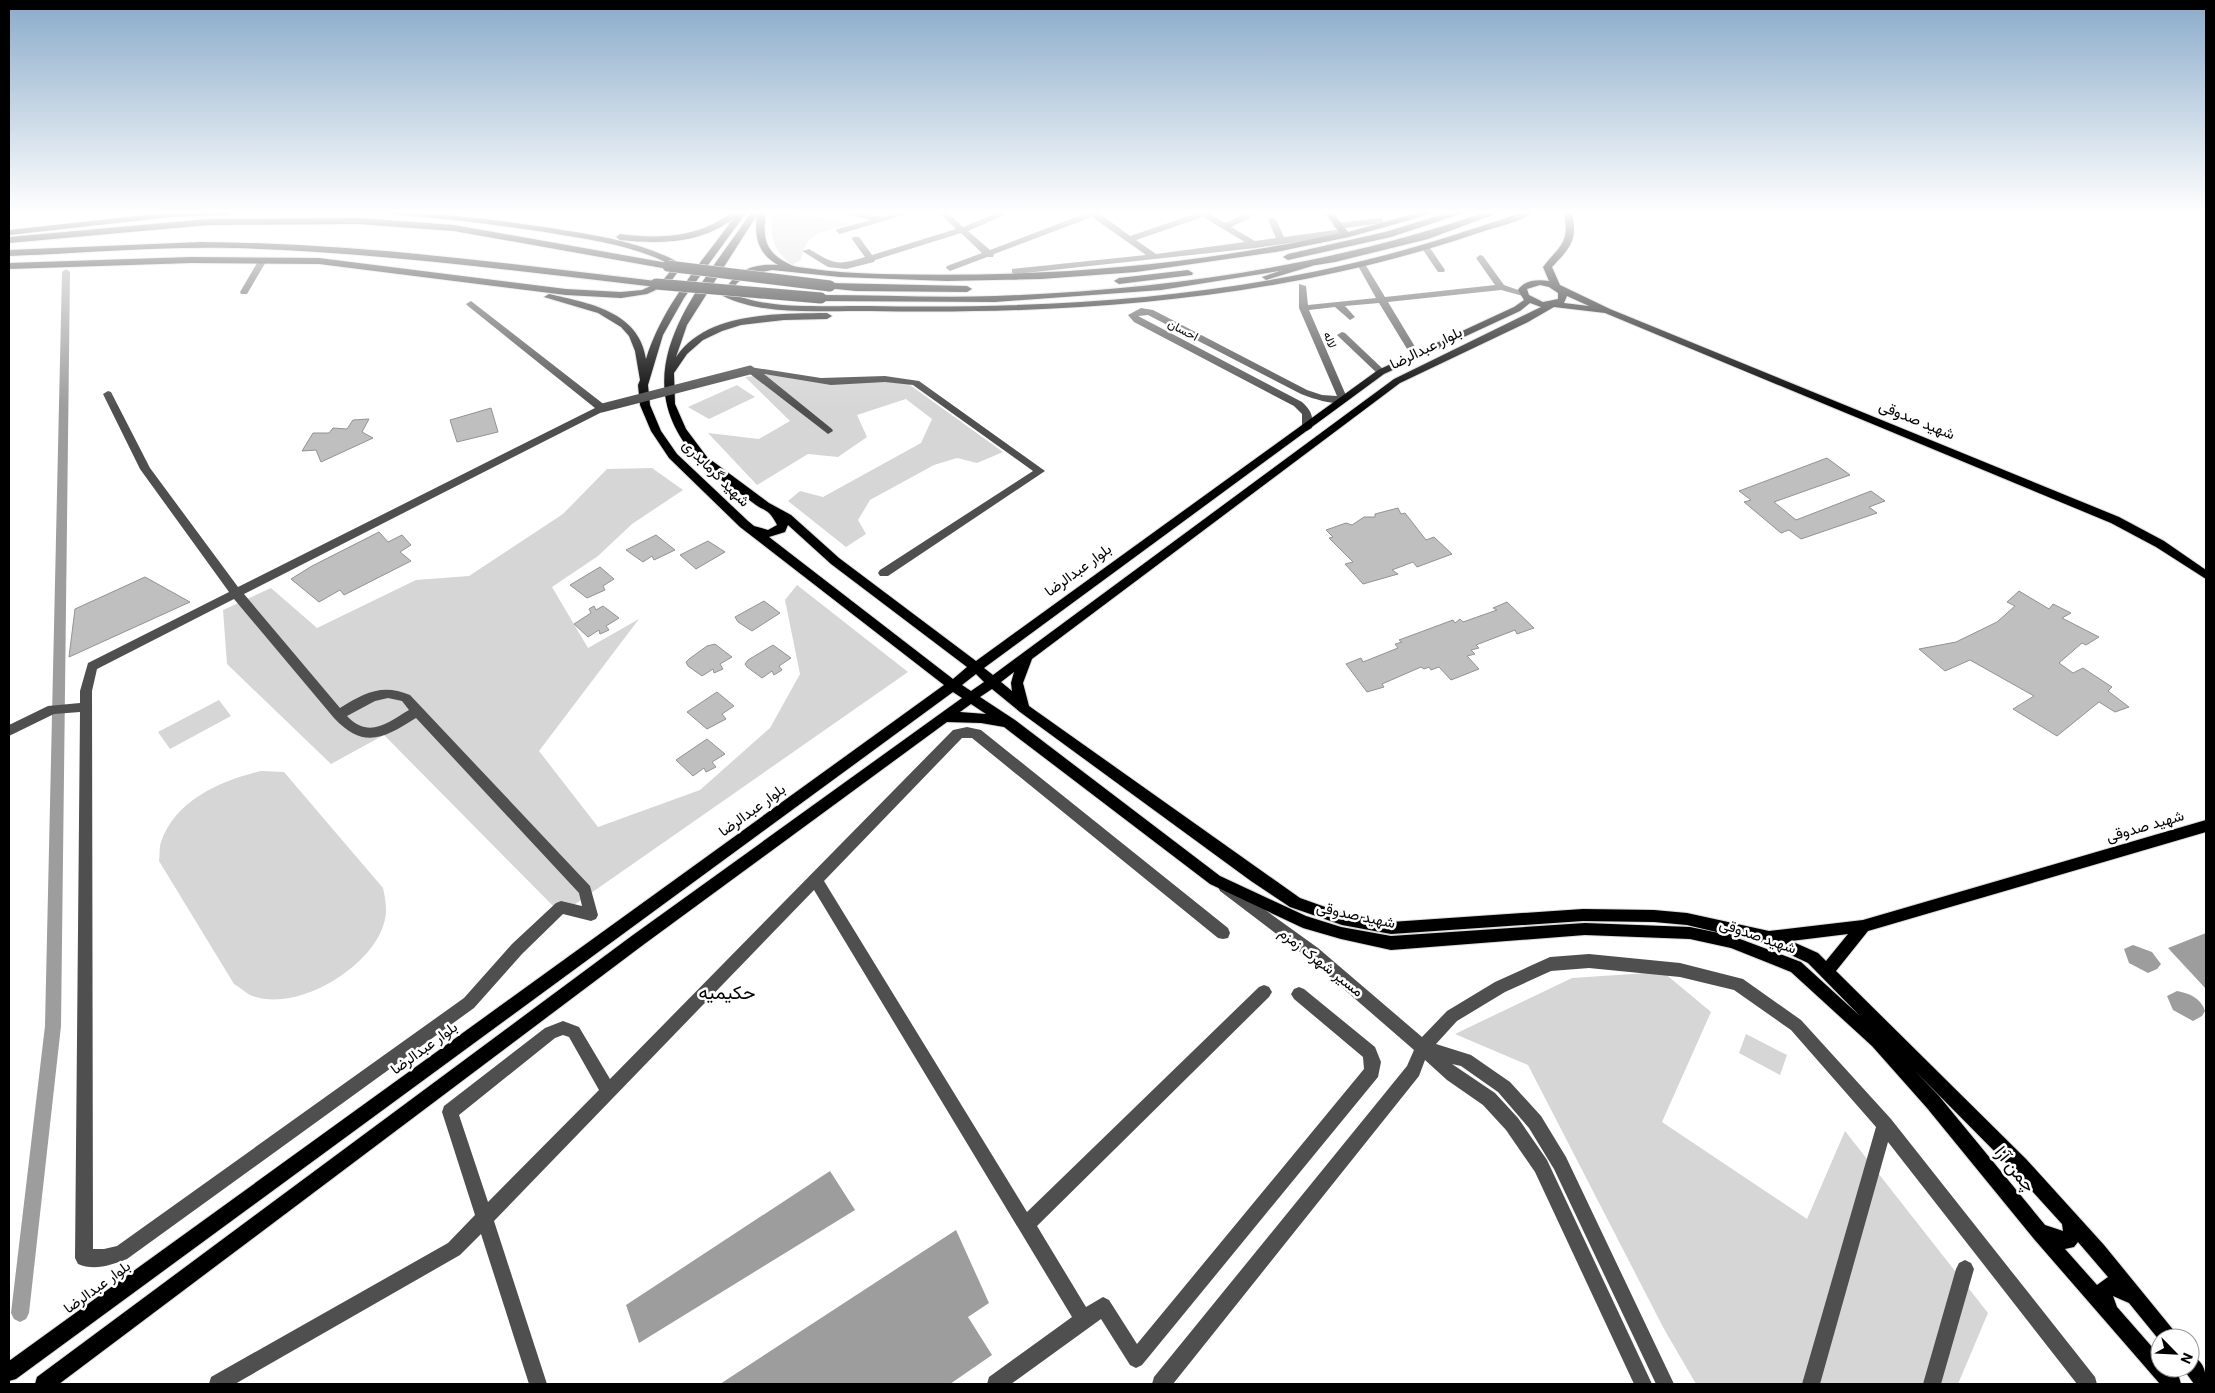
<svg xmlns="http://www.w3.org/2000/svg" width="2215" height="1393" font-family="Roboto,Vazirmatn,sans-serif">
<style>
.green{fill:#d6d6d6}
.water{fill:#9d9d9d}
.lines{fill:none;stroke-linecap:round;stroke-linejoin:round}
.canal{fill:#9d9d9d;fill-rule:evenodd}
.building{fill:#bfbfbf;stroke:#939393}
.major-casing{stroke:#dbdbdb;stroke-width:2}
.highway-casing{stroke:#dbdbdb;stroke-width:2}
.minor{fill:#4f4f4f;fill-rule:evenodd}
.major{fill:#000;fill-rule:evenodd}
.highway{fill:#000;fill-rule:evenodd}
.highway-bridge-casing{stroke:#dbdbdb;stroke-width:12;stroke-linecap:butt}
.minor-bridge{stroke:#4f4f4f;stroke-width:9}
.highway-bridge{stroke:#000;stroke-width:11}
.labels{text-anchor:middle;stroke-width:5;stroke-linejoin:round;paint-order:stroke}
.far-street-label{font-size:12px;fill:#000;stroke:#fff}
.street-label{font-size:15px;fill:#000;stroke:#fff}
.near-street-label{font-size:18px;fill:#000;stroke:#fff}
.near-neighbourhood-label{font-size:19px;fill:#000;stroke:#fff}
</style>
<rect width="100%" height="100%" fill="#fff"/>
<path class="green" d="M782 213 853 223C828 231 805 230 801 260L792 265C772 248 771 241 772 215Z
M783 373 830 382 903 380 1003 452 977 463 957 458 934 465 870 500 858 520 866 534 846 547 788 501 800 491 823 497 921 443 932 419 906 399 857 415 867 437 838 457 808 454 757 485 708 433 759 439 790 421 745 377Z
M737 385 755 397 709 419 688 407Z
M652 468 683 490 632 524 598 556 552 587 588 648 639 619 539 751 598 827 700 790 770 728 800 674 785 600 797 585 908 672 561 914 384 735 331 764 227 664 223 610 271 588 317 628 416 580 469 576 563 514 607 469Z
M219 700 231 716 170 749 158 732Z
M261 771 284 772 383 888C386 902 388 913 383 926 369 969 295 1014 250 995 245 992 239 987 234 984L159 861C160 855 159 847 161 842 175 800 222 780 261 771Z
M1663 972 1711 1012 1662 1122 1807 1219 1845 1131 1988 1313 1958 1384H1696L1664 1329 1528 1065 1455 1034 1572 978Z
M1746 1034 1787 1055 1780 1075 1739 1053Z"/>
<path class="water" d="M2206 933V989L2168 948Z
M2133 945 2152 952 2161 964 2157 969 2148 973 2129 963 2124 949Z
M2177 991C2189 993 2201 998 2205 1011L2202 1016 2193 1021 2173 1010 2167 996Z
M830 1171 855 1210 639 1343 626 1305Z
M956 1230 989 1303 968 1317 992 1355 950 1384H720Z"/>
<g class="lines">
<path class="canal" d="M66 269 70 272 61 1026 29 1313 26 1319 20 1322 14 1319 11 1313 45 1026 62 272Z"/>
</g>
<path class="building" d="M491 408 498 432 457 442 450 420Z
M369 419 362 432 373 438 321 462 316 450 302 451 313 433H329L333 428 347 429 353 420Z
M1827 458 1850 475 1774 502 1796 520 1871 491 1885 501 1869 507 1877 513 1801 539 1789 530 1781 533 1744 502 1751 500 1739 491Z
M1398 508 1401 514 1405 513 1426 540 1434 537 1452 554 1417 567 1413 562 1392 570 1398 574 1363 584 1345 564 1353 562 1329 538 1333 537 1326 530 1346 523 1352 525 1364 517H1375V514Z
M379 532 388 542 402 535 411 545 400 552 411 561 344 595 340 590 319 602 291 579 312 566Z
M656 535 675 550 654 560 652 556 643 562 626 550Z
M708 541 725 552 696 569 680 555Z
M600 567 614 579 603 586 605 590 587 598 570 585Z
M145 577 190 602 69 657 75 609Z
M2019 591 2049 609 2053 604 2071 613 2062 618 2099 637 2086 645 2082 643 2059 663 2073 673 2083 668 2112 687 2108 691 2129 707 2115 712 2099 702 2057 736 2013 709 2034 696 1970 660 1945 671 1919 649 1956 642 1997 622 2015 606 2007 602Z
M764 601 780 613 752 631 738 622 735 617Z
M1507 602 1534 628 1517 634 1515 630 1476 645 1479 648 1471 650 1475 654 1467 656 1479 669 1451 680 1439 667 1431 670 1429 667 1424 669 1421 667 1382 684 1384 687 1367 692 1346 664 1361 658 1363 662 1398 648 1395 644 1402 642 1399 640 1453 620 1455 623 1460 619 1463 622 1497 610 1493 608Z
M594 606 596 610 603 606 619 618 606 626 609 630 600 634 599 630 588 637 574 624 591 613 589 609Z
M715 644 732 657 720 664 723 669 714 673 713 669 702 676 688 666 686 662 689 659 707 646Z
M773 645 791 658 779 666 782 670 774 675 772 671 762 678 747 667 745 664 748 660Z
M717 692 734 706 722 714 726 719 707 729 687 712Z
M707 739 725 754 712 762 716 767 706 772 704 768 693 776 676 760Z"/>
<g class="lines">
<defs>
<path id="major" d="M164 213H232L228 215 170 217 9 235V230Z
M391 213C445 213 497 220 551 228 593 235 638 241 676 261L677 273 669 284 647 294 621 298 566 295 319 264 191 263 9 269V263L191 257 319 258 566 289 621 292 642 290 663 280 669 273V264C633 245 591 240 551 233 499 225 447 218 395 215Z
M731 213H746L684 298 663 335 648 385 650 405 661 431 677 454 748 521 754 526 768 530 777 525C775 521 772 516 769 513 766 510 760 508 756 505 738 491 714 477 699 461 617 373 699 289 751 213H766C762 240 766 253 791 265 795 267 801 267 806 268 831 272 856 273 881 274 1036 278 1189 267 1340 233L1325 213H1333L1348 232 1417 213H1430L1410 220 1349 237 1276 252 1136 272 1041 279 947 281 840 277 772 270 748 275 737 283 731 293C769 311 829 305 870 306 1035 309 1201 300 1362 261 1416 248 1468 231 1520 213H1532C1518 223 1495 227 1478 233 1283 300 1074 315 870 311 823 310 766 317 723 296L722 294C736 271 751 263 778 265 758 254 754 237 757 215L687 325 676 357C707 311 778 314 827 313L832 316 827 319 784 320 741 325 722 331 703 340 687 354 674 373 675 404 686 429 707 457 769 503 791 515 839 558 976 661 1378 370 1514 307 1524 300 1518 290C1524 280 1538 279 1549 281L1543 267C1560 245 1570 244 1564 213H1572C1578 241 1570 248 1552 267L1560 285 1610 309 2119 517 2164 541 2206 570V579L2156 547 2111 523 1605 313 1554 307 1528 322 1400 383 1032 659 1023 683 1029 706 1300 898 1342 913 1391 922 1583 909 1654 910 1687 913 1769 931 1863 920 2206 820V832L1868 931 1836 971 2026 1159 2104 1245 2175 1332 2178 1338H2160V1341L2129 1303 2113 1296 2117 1307 2160 1356V1368H2170L2179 1377 2181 1384H2160L2034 1239 1927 1108 1872 1046 1791 972 1731 948 1690 939 1585 935 1391 950 1341 939 1303 928 1210 884 1004 727 981 723 947 722 643 945 59 1384H35L37 1377 633 935 962 698 953 692 16 1379 9 1381V1361L944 685 740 527 669 458 651 431 640 405 638 385 640 380 635 351 629 336 621 327 598 313 544 297 549 294C588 303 639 311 646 359 662 306 701 263 733 219 700 244 659 244 620 240L616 237 620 234C660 239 697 238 731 213ZM1540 285 1549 287 1558 293V299L1543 302 1529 295 1527 289ZM1567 296 1589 306 1564 303ZM1530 303 1541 307 1394 379 993 675 984 668 1384 374 1520 311ZM788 525 831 564 967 667 953 679 769 537 785 532ZM1014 672 1011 683 1012 691 1001 682ZM976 674 984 682 971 691 962 685ZM992 689 1020 712 1251 881 1290 907 1342 925 1391 934 1583 921 1654 922 1687 925 1729 935 1690 927 1585 923 1391 936 1341 927 1306 916 1220 876 1015 720 980 697ZM971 704 986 714 960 712ZM1848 934 1826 961 1818 953 1791 941ZM1732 936 1766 943 1808 963 1860 1016 1801 962ZM1915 1071 2014 1171 2062 1224 2063 1231 2045 1225 1939 1096ZM2078 1242 2108 1277 2097 1285 2065 1249 2074 1247Z
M1309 261 1313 264 1312 266 1266 280 1262 277Z
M2190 1355C2204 1361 2206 1371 2206 1384H2194L2184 1370 2182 1368H2190Z"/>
<path id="highway" d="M1447 213H1463L1391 237 1288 260 1283 257 1288 254 1385 232Z
M1483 213H1498L1428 239 1335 262 1161 290 995 302 821 301 816 298 821 295C879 295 937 298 995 296 1160 290 1327 267 1483 213Z
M358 218 454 225 668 263 673 266 668 269 454 231 358 224 208 225 9 243V237L208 219Z
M201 242C353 243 505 263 656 281L661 284 656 287C516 271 376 252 235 248 159 246 84 253 9 256V250Z
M1188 270 1193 273 1192 275 1119 284 1114 281 1119 278Z
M830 283 967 286 972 289 967 292 856 291 826 288 825 286Z"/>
</defs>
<use href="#major" class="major-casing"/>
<use href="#highway" class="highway-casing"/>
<path class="minor" d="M842 213H861L882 217 896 213H910L840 234 836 231 837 229 871 220Z
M939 213H948L963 227 997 213H1009L968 231 990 250 1087 213H1099L1130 236 1198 213H1208L1225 223 1244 214H1250V218L1231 227 1255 241 1276 238 1268 220 1272 217 1276 220 1284 237 1343 229 1347 232 1343 235 1256 248 1015 274 1012 273V269L1146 255 1092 217 994 254 993 257H987L950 271 946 268 947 266 982 253 961 233 875 260 874 262 846 269 828 267 802 251 809 249C834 264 837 266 865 257L852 239 853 237H859L872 255 956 229ZM1203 217 1245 242 1156 254 1136 240Z
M1380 218 1383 219V223L1337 229 1333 226 1337 223Z
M1422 245H1428L1445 270 1444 272H1438L1421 247Z
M1480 255 1483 256 1504 285 1527 293 1523 296 1501 290 1388 302 1420 355 1418 357H1412L1379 303 1345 306 1355 317 1350 320 1335 307 1309 310 1348 400C1338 408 1312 398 1301 394L1148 315 1138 316 1302 402C1310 409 1314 416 1312 428L1307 431 1302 428V414L1294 406 1134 322 1128 315 1141 308 1153 310 1307 390 1322 395 1337 396 1299 308V284L1306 286 1308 305 1376 298 1357 264 1361 261 1365 264 1385 297 1495 285 1476 258Z
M260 258 267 260 247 294H241L240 292Z
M471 301 606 406V410L244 594 340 708C364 693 382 683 410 695L590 886 598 915 596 919 591 921 563 914 522 954 474 1008 127 1259C112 1265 94 1271 78 1264L75 1258 80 712 54 714 9 736V725L48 706 80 703V691L88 663 229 592 140 469 103 394 108 391 111 392 150 468 238 587 595 408 468 306 466 304ZM234 599 334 718C364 750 384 738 416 718L579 893 582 906 561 901 556 903 512 944 464 998 117 1246 104 1249H93L92 691 97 669ZM388 698 402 701 409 710C387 723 369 739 347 716L375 701Z
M1342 332 1345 333 1384 370V374H1378L1339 337 1337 335Z
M750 367 821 378 885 376 919 381 1045 471 888 576H880L878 573 880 570 1033 471 913 385 885 382 831 385 764 374 832 429 833 431 828 434 745 370Z
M967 727 981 730 1228 928 1230 933 1228 938 1223 939 1218 938 972 738H962L824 881 1027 1212 1259 987 1264 985 1269 987 1272 992 1269 997 1037 1226 1086 1307 1103 1297 1109 1300 1137 1344 1364 1069 1363 1057 1294 999 1291 994 1294 989 1299 987 1304 989 1375 1047 1381 1062 1378 1077 1142 1365 1136 1368 1130 1365 1101 1319 1011 1384H987L989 1377 1072 1317 814 890 494 1221 547 1384H529L481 1234 460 1255 235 1384H209L211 1377 448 1243 475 1215 442 1112 444 1106 545 1028 563 1021 579 1027 610 1079 953 730ZM563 1035 569 1037 599 1090 488 1202 459 1115 555 1038Z
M1225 881 1318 948 1422 1037 1447 1011 1495 982 1550 957 1589 954 1680 963 1743 979 1801 1020 1891 1119 2095 1377 2097 1384H2077L1888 1142 1820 1384H1802L1876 1127 1791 1030 1734 990 1680 977 1589 968 1551 971 1505 992 1457 1021 1436 1044 1471 1055 1510 1082 1541 1116 1566 1157 1674 1384H1656L1554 1169 1529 1128 1498 1092 1461 1066 1452 1064 1495 1093 1518 1118 1547 1160 1652 1384H1634L1535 1172 1506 1130 1483 1105 1447 1080 1425 1060 1419 1076 1173 1384H1152L1154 1377 1407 1066 1414 1050 1308 958 1220 891 1218 887 1220 883Z
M1965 1260 1971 1263 1974 1269 1941 1384H1923L1956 1269 1959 1263Z"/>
<use href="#major" class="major"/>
<use href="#highway" class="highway"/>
<defs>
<path id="highway-bridge" d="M668 266 830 286
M656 284 821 298"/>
</defs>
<use href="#highway-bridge" class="highway-bridge-casing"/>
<path class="minor-bridge" d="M602 408 750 370"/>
<use href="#highway-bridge" class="highway-bridge"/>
</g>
<linearGradient id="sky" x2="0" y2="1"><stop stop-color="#8aabca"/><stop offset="0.52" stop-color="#fff"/><stop offset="1" stop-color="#fff" stop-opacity="0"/></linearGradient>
<rect width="2215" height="408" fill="url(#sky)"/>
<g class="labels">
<g class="far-street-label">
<text transform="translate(1183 330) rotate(28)" y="4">احسان</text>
<text transform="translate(1330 340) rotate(68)" y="4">لاله</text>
</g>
<g class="street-label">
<text transform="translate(1426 348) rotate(-26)" y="5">بلوار عبدالرضا</text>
<text transform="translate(1917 420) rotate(22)" y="5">شهید صدوقی</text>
<text transform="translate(716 473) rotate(45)" y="5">شهید گرمابدری</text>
<text transform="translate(1078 570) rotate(-36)" y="5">بلوار عبدالرضا</text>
<text transform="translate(752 810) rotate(-36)" y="5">بلوار عبدالرضا</text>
<text transform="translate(2145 826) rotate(-16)" y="5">شهید صدوقی</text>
<text transform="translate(1356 915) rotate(12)" y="5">شهید صدوقی</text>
<text transform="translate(1758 936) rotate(19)" y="5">شهید صدوقی</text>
<text transform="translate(1321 962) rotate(38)" y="5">مسیر شهرک زمزم</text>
<text transform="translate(424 1048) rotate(-36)" y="5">بلوار عبدالرضا</text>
<text transform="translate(97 1287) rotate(-36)" y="5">بلوار عبدالرضا</text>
</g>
<g class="near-street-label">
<text transform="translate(2015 1169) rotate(51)" y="6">چمن آرا</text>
</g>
<g class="near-neighbourhood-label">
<text x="727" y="999">حکیمیه</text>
</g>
</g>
<rect width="2215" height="1393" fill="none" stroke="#000000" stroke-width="20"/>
<g transform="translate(2175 1353) rotate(114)"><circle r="24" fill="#ffffff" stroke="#999999"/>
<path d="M0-4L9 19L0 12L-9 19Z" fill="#000000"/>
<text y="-8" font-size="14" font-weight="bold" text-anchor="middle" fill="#000000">N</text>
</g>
</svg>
